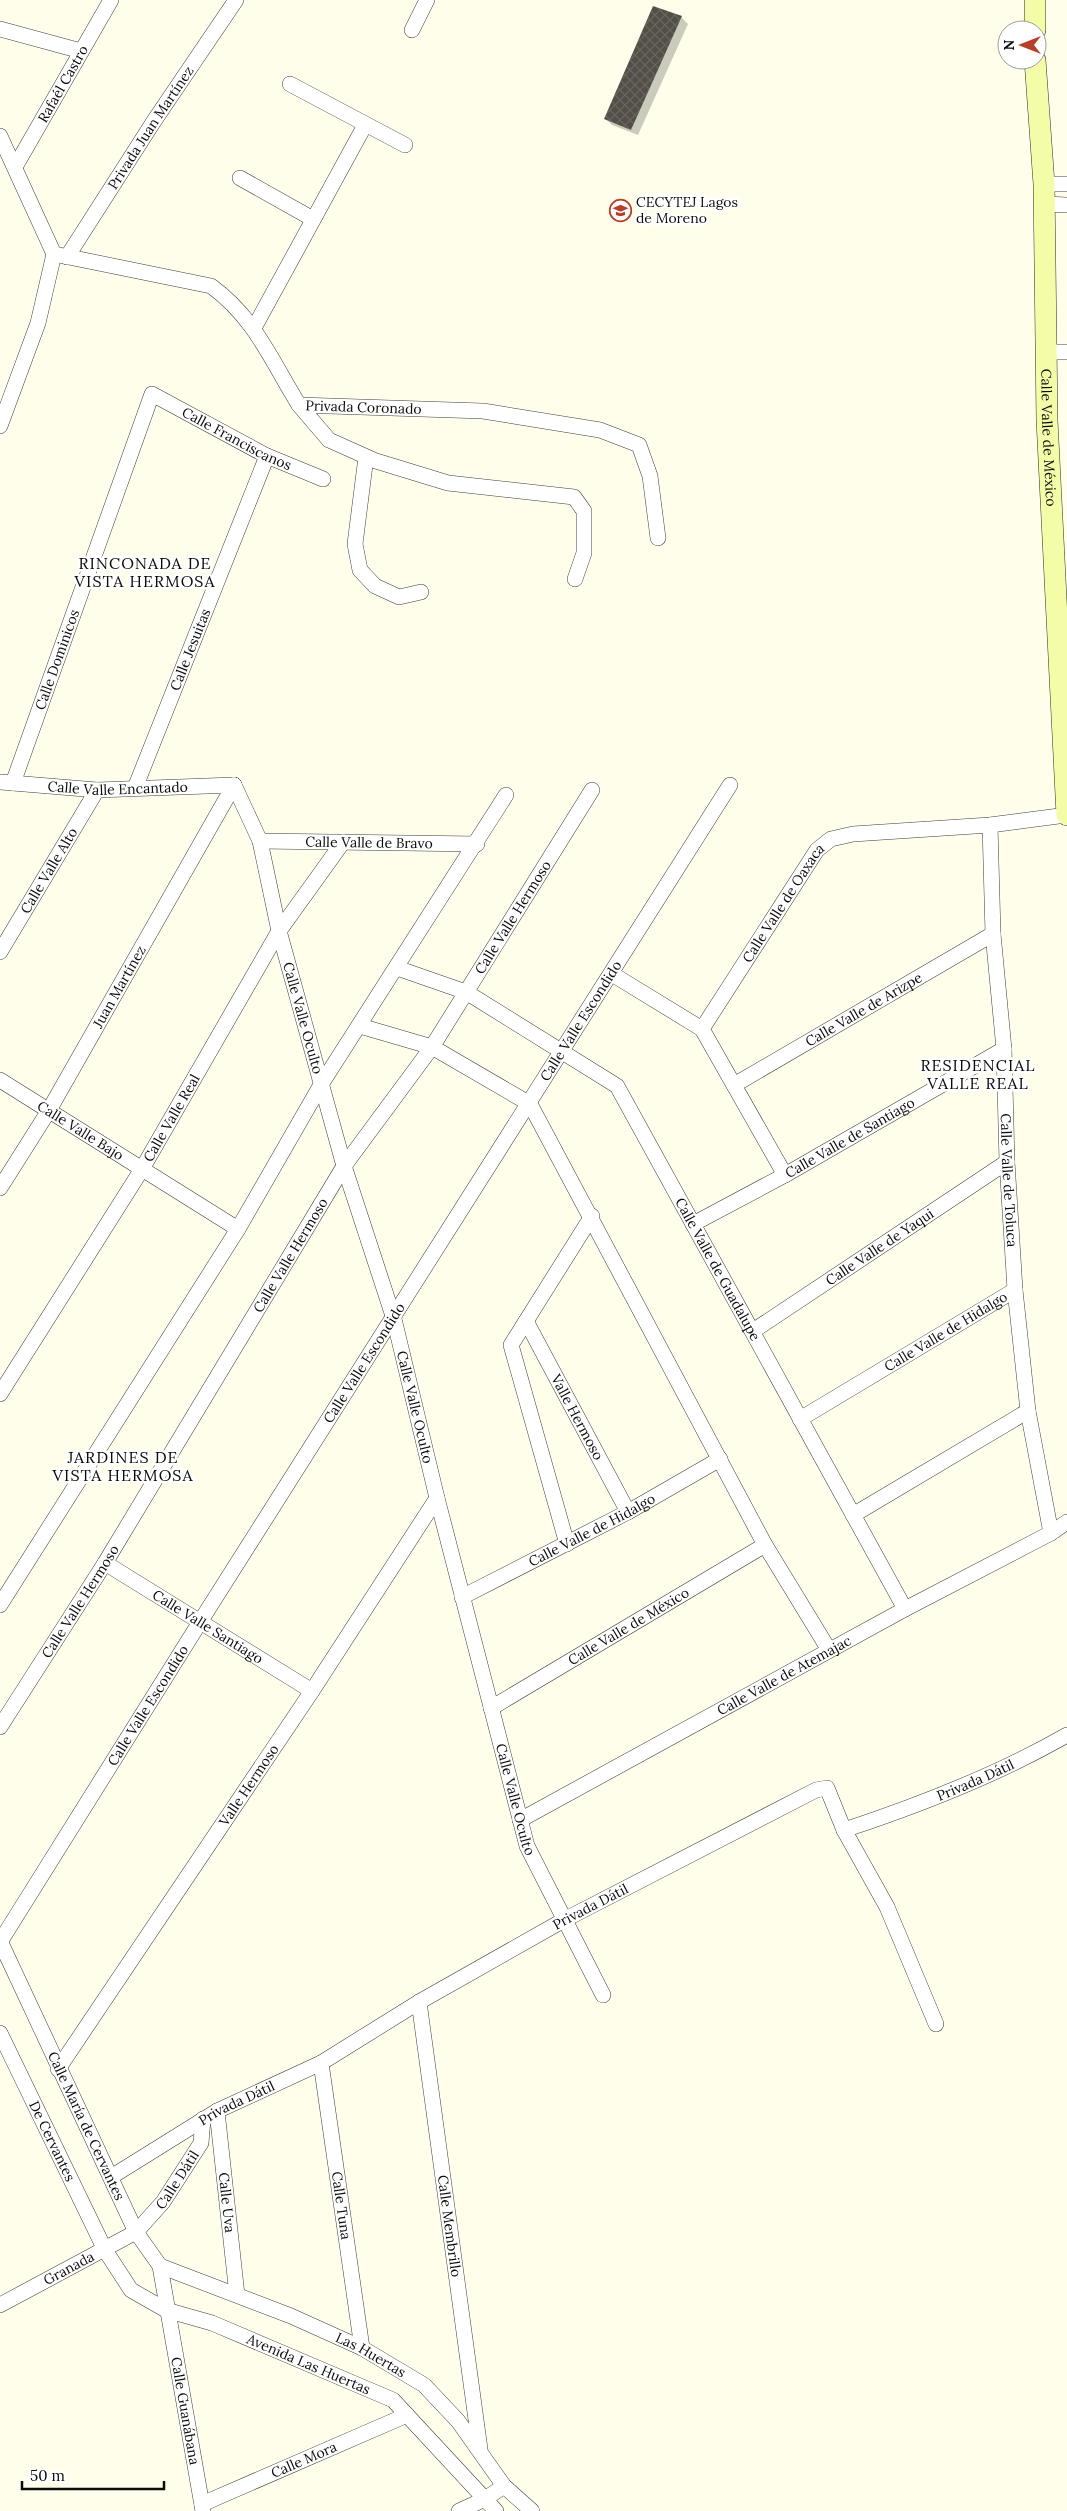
<svg xmlns="http://www.w3.org/2000/svg" width="1067" height="2511" font-family="Lora,serif">
<style>
.shadow{fill:#0003}
.building{fill:url(#building-cross-hatch)}
.lines{fill:none;stroke-linecap:round;stroke-linejoin:round}
.street-casing{stroke:#3e3e3e;stroke-width:16}
.secondary-casing{stroke:#2d2d2d;stroke-width:22}
.street{stroke:#fff;stroke-width:15}
.secondary{stroke:#f4fca8;stroke-width:21}
.labels{text-anchor:middle;stroke-width:5;stroke-linejoin:round;paint-order:stroke}
.street-label{font-size:14px;fill:#0b0b0b;stroke:#fff}
.poi-label{font-size:14px;fill:#0b0b0b;stroke:#fff;text-anchor:start}
.quarter-label{font-size:16px;letter-spacing:1px;fill:#0b0b0b;stroke:#fff}
</style>
<defs>
<pattern id="building-cross-hatch" width="8" height="8" patternUnits="userSpaceOnUse" patternTransform="scale(1.25)"><rect width="8" height="8" fill="#534f48"/><path d="M0 0l8 8M0 8l8-8" fill="none" stroke="#67645e"/></pattern>
</defs>
<rect width="100%" height="100%" fill="#fefeea"/>
<path class="shadow" d="M681 17 688 24 638 135 612 125 605 118Z"/>
<path class="building" d="M653 6 682 16 631 130 604 119Z"/>
<g class="lines">
<defs>
<g id="street">
<path d="M0 29 81 51"/>
<path d="M412 30 427 0"/>
<path d="M290 84 405 145"/>
<path d="M0 136 54 254"/>
<path id="s1" d="M15 167 111 0"/>
<path d="M240 178 313 219"/>
<path d="M1044 184H1067"/>
<path d="M1045 204 1067 205"/>
<path id="s2" d="M54 254 211 286C255 318 271 360 299 405L483 411 600 430 639 445 650 476 658 538"/>
<path id="s3" d="M67 257 154 121 236 0"/>
<path d="M254 328 365 125"/>
<path d="M1046 352H1067"/>
<path d="M299 405 329 440 376 461 448 483 574 497 584 511V553L575 579"/>
<path d="M0 426 38 323 54 254"/>
<path d="M366 457 355 544 360 570 375 586 399 597 421 592"/>
<path id="s4" d="M0 782 97 790 234 785"/>
<path id="s5" d="M13 783 152 394 267 456 323 479"/>
<path id="s6" d="M234 785 260 841 279 931 344 1166 394 1319 437 1498 527 1846 603 1995"/>
<path id="s7" d="M135 788 267 456"/>
<path id="s8" d="M990 825 993 934 1004 1049 1007 1162 1015 1290 1028 1411 1051 1533"/>
<path id="s9" d="M260 841 477 844"/>
<path id="s10" d="M0 952 97 790"/>
<path id="s11" d="M397 968 466 992 617 1086 905 1609"/>
<path d="M612 974 702 1029 785 1175"/>
<path d="M360 1026 432 1047 530 1104 765 1545 829 1650"/>
<path id="s12" d="M702 1029 817 850 831 839 853 834 990 825 1067 815"/>
<path id="s13" d="M0 1080 238 1229"/>
<path id="s14" d="M734 1085 993 934"/>
<path id="s15" d="M0 1188 48 1112 234 785"/>
<path id="s16" d="M693 1224 785 1175 1004 1049"/>
<path id="s17" d="M526 1321 628 1512"/>
<path id="s18" d="M753 1331 1007 1162"/>
<path id="s19" d="M0 1394 142 1169 279 931 343 842"/>
<path id="s20" d="M800 1419 1015 1290"/>
<path d="M853 1515 1028 1411"/>
<path d="M567 1544 511 1345 592 1216"/>
<path id="s21" d="M105 1563 312 1691"/>
<path id="s22" d="M462 1597 628 1512 720 1459"/>
<path d="M0 1605 238 1229 322 1083 506 795"/>
<path id="s23" d="M491 1708 765 1545"/>
<path id="s24" d="M0 1727 105 1563 344 1166 432 1047 592 790"/>
<path id="s25" d="M520 1820 905 1609 1051 1533 1067 1522"/>
<path d="M844 1830 887 1907 936 2024"/>
<path id="s26" d="M0 1941 136 2232 160 2266 203 2511"/>
<path id="s27" d="M0 1942 200 1622 730 785"/>
<path id="s28" d="M419 2002 480 2449"/>
<path id="s29" d="M0 2033 105 2250 131 2290 166 2310 212 2323 393 2400 496 2511"/>
<path id="s30" d="M321 2063 362 2348"/>
<path id="s31" d="M58 2069 312 1691 437 1498"/>
<path id="s32" d="M217 2111 237 2295"/>
<path id="s33" d="M111 2177 217 2111 321 2063 419 2002 564 1920 816 1790 827 1788 844 1830C920 1805 997 1775 1067 1735"/>
<path id="s34" d="M160 2266 291 2316 362 2348 424 2385 458 2421 504 2486 532 2511"/>
<path id="s35" d="M0 2305 136 2232 163 2202 201 2143 203 2119"/>
<path id="s36" d="M202 2504 407 2415"/>
<path d="M459 2511 485 2499 504 2486"/>
</g>
<g id="secondary">
<path d="M1035 0V30"/>
<path id="s37" d="M1035 60 1044 184 1047 420 1067 815"/>
</g>
</defs>
<use href="#street" class="street-casing"/>
<use href="#secondary" class="secondary-casing"/>
<use href="#street" class="street"/>
<use href="#secondary" class="secondary"/>
</g>
<defs>
<symbol id="school-ring" viewBox="-11 -11 22 22"><circle r="9.5" fill="#fff" stroke="#b53f29" stroke-width="1.5"/><path d="M0-5L7-2L0 1L-7-2ZM-4 1L0 2.5L4 1V4Q0 6-4 4Z" fill="#b53f29"/></symbol>
</defs>
<g fill-rule="evenodd">
<use href="#school-ring" x="608" y="198" width="25" height="25"/>
</g>
<g class="labels">
<g class="street-label">
<text dy="5" stroke="none"><textPath href="#s1" startOffset="96">Rafaél Castro</textPath></text>
<text dy="5" stroke="none"><textPath href="#s3" startOffset="154">Privada Juan Martínez</textPath></text>
<text dy="5" stroke="none"><textPath href="#s2" startOffset="374">Privada Coronado</textPath></text>
<text dy="5" stroke="none"><textPath href="#s5" startOffset="509">Calle Franciscanos</textPath></text>
<text dy="5" stroke="none"><textPath href="#s37" startOffset="378">Calle Valle de México</textPath></text>
<text dy="5" stroke="none"><textPath href="#s7" startOffset="149">Calle Jesuitas</textPath></text>
<text dy="5" stroke="none"><textPath href="#s5" startOffset="131">Calle Dominicos</textPath></text>
<text dy="5" stroke="none"><textPath href="#s4" startOffset="118">Calle Valle Encantado</textPath></text>
<text dy="5" stroke="none"><textPath href="#s9" startOffset="109">Calle Valle de Bravo</textPath></text>
<text dy="5" stroke="none"><textPath href="#s10" startOffset="95">Calle Valle Alto</textPath></text>
<text dy="5" stroke="none"><textPath href="#s12" startOffset="150">Calle Valle de Oaxaca</textPath></text>
<text dy="5" stroke="none"><textPath href="#s24" startOffset="959">Calle Valle Hermoso</textPath></text>
<text dy="5" stroke="none"><textPath href="#s15" startOffset="234">Juan Martínez</textPath></text>
<text dy="5" stroke="none"><textPath href="#s14" startOffset="150">Calle Valle de Arizpe</textPath></text>
<text dy="5" stroke="none"><textPath href="#s6" startOffset="244">Calle Valle Oculto</textPath></text>
<text dy="5" stroke="none"><textPath href="#s27" startOffset="1089">Calle Valle Escondido</textPath></text>
<text dy="5" stroke="none"><textPath href="#s19" startOffset="325">Calle Valle Real</textPath></text>
<text dy="5" stroke="none"><textPath href="#s13" startOffset="95">Calle Valle Bajo</textPath></text>
<text dy="5" stroke="none"><textPath href="#s16" startOffset="179">Calle Valle de Santiago</textPath></text>
<text dy="5" stroke="none"><textPath href="#s8" startOffset="356">Calle Valle de Toluca</textPath></text>
<text dy="5" stroke="none"><textPath href="#s18" startOffset="152">Calle Valle de Yaqui</textPath></text>
<text dy="5" stroke="none"><textPath href="#s24" startOffset="554">Calle Valle Hermoso</textPath></text>
<text dy="5" stroke="none"><textPath href="#s11" startOffset="460">Calle Valle de Guadalupe</textPath></text>
<text dy="5" stroke="none"><textPath href="#s20" startOffset="170">Calle Valle de Hidalgo</textPath></text>
<text dy="5" stroke="none"><textPath href="#s27" startOffset="684">Calle Valle Escondido</textPath></text>
<text dy="5" stroke="none"><textPath href="#s6" startOffset="649">Calle Valle Oculto</textPath></text>
<text dy="5" stroke="none"><textPath href="#s17" startOffset="109">Valle Hermoso</textPath></text>
<text dy="5" stroke="none"><textPath href="#s22" startOffset="146">Calle Valle de Hidalgo</textPath></text>
<text dy="5" stroke="none"><textPath href="#s24" startOffset="149">Calle Valle Hermoso</textPath></text>
<text dy="5" stroke="none"><textPath href="#s23" startOffset="160">Calle Valle de México</textPath></text>
<text dy="5" stroke="none"><textPath href="#s21" startOffset="121">Calle Valle Santiago</textPath></text>
<text dy="5" stroke="none"><textPath href="#s25" startOffset="301">Calle Valle de Atemajac</textPath></text>
<text dy="5" stroke="none"><textPath href="#s27" startOffset="279">Calle Valle Escondido</textPath></text>
<text dy="5" stroke="none"><textPath href="#s33" startOffset="1002">Privada Dátil</textPath></text>
<text dy="5" stroke="none"><textPath href="#s31" startOffset="342">Valle Hermoso</textPath></text>
<text dy="5" stroke="none"><textPath href="#s6" startOffset="1054">Calle Valle Oculto</textPath></text>
<text dy="5" stroke="none"><textPath href="#s33" startOffset="551">Privada Dátil</textPath></text>
<text dy="5" stroke="none"><textPath href="#s33" startOffset="146">Privada Dátil</textPath></text>
<text dy="5" stroke="none"><textPath href="#s26" startOffset="204">Calle María de Cervantes</textPath></text>
<text dy="5" stroke="none"><textPath href="#s29" startOffset="120">De Cervantes</textPath></text>
<text dy="5" stroke="none"><textPath href="#s35" startOffset="221">Calle Dátil</textPath></text>
<text dy="5" stroke="none"><textPath href="#s32" startOffset="92">Calle Uva</textPath></text>
<text dy="5" stroke="none"><textPath href="#s30" startOffset="144">Calle Tuna</textPath></text>
<text dy="5" stroke="none"><textPath href="#s28" startOffset="226">Calle Membrillo</textPath></text>
<text dy="5" stroke="none"><textPath href="#s35" startOffset="78">Granada</textPath></text>
<text dy="5" stroke="none"><textPath href="#s34" startOffset="229">Las Huertas</textPath></text>
<text dy="5" stroke="none"><textPath href="#s29" startOffset="482">Avenida Las Huertas</textPath></text>
<text dy="5" stroke="none"><textPath href="#s26" startOffset="510">Calle Guanábana</textPath></text>
<text dy="5" stroke="none"><textPath href="#s36" startOffset="111">Calle Mora</textPath></text>
</g>
<g class="poi-label">
<text x="636" y="207">CECYTEJ Lagos<tspan x="636" dy="16">de Moreno</tspan></text>
</g>
<g class="quarter-label">
<text x="145" y="569">RINCONADA DE<tspan x="145" dy="18">VISTA HERMOSA</tspan></text>
<text x="978" y="1071">RESIDENCIAL<tspan x="978" dy="18">VALLE REAL</tspan></text>
<text x="123" y="1463">JARDINES DE<tspan x="123" dy="18">VISTA HERMOSA</tspan></text>
</g>
</g>
<g transform="translate(1022 45) rotate(270)"><circle r="24" fill="#ffffff" stroke="#9d9d9d"/>
<path d="M0-4L9 19L0 12L-9 19Z" fill="#b53f29"/>
<text y="-8" font-size="14" font-weight="bold" text-anchor="middle" fill="#0b0b0b">N</text>
</g>
<path d="M22 2481v8h142v-8" fill="none" stroke="#0b0b0b" stroke-width="2.5"/>
<text x="30" y="2481" font-size="15" fill="#0b0b0b" stroke="#ffffff" stroke-width="4" paint-order="stroke">50 m</text>
</svg>
